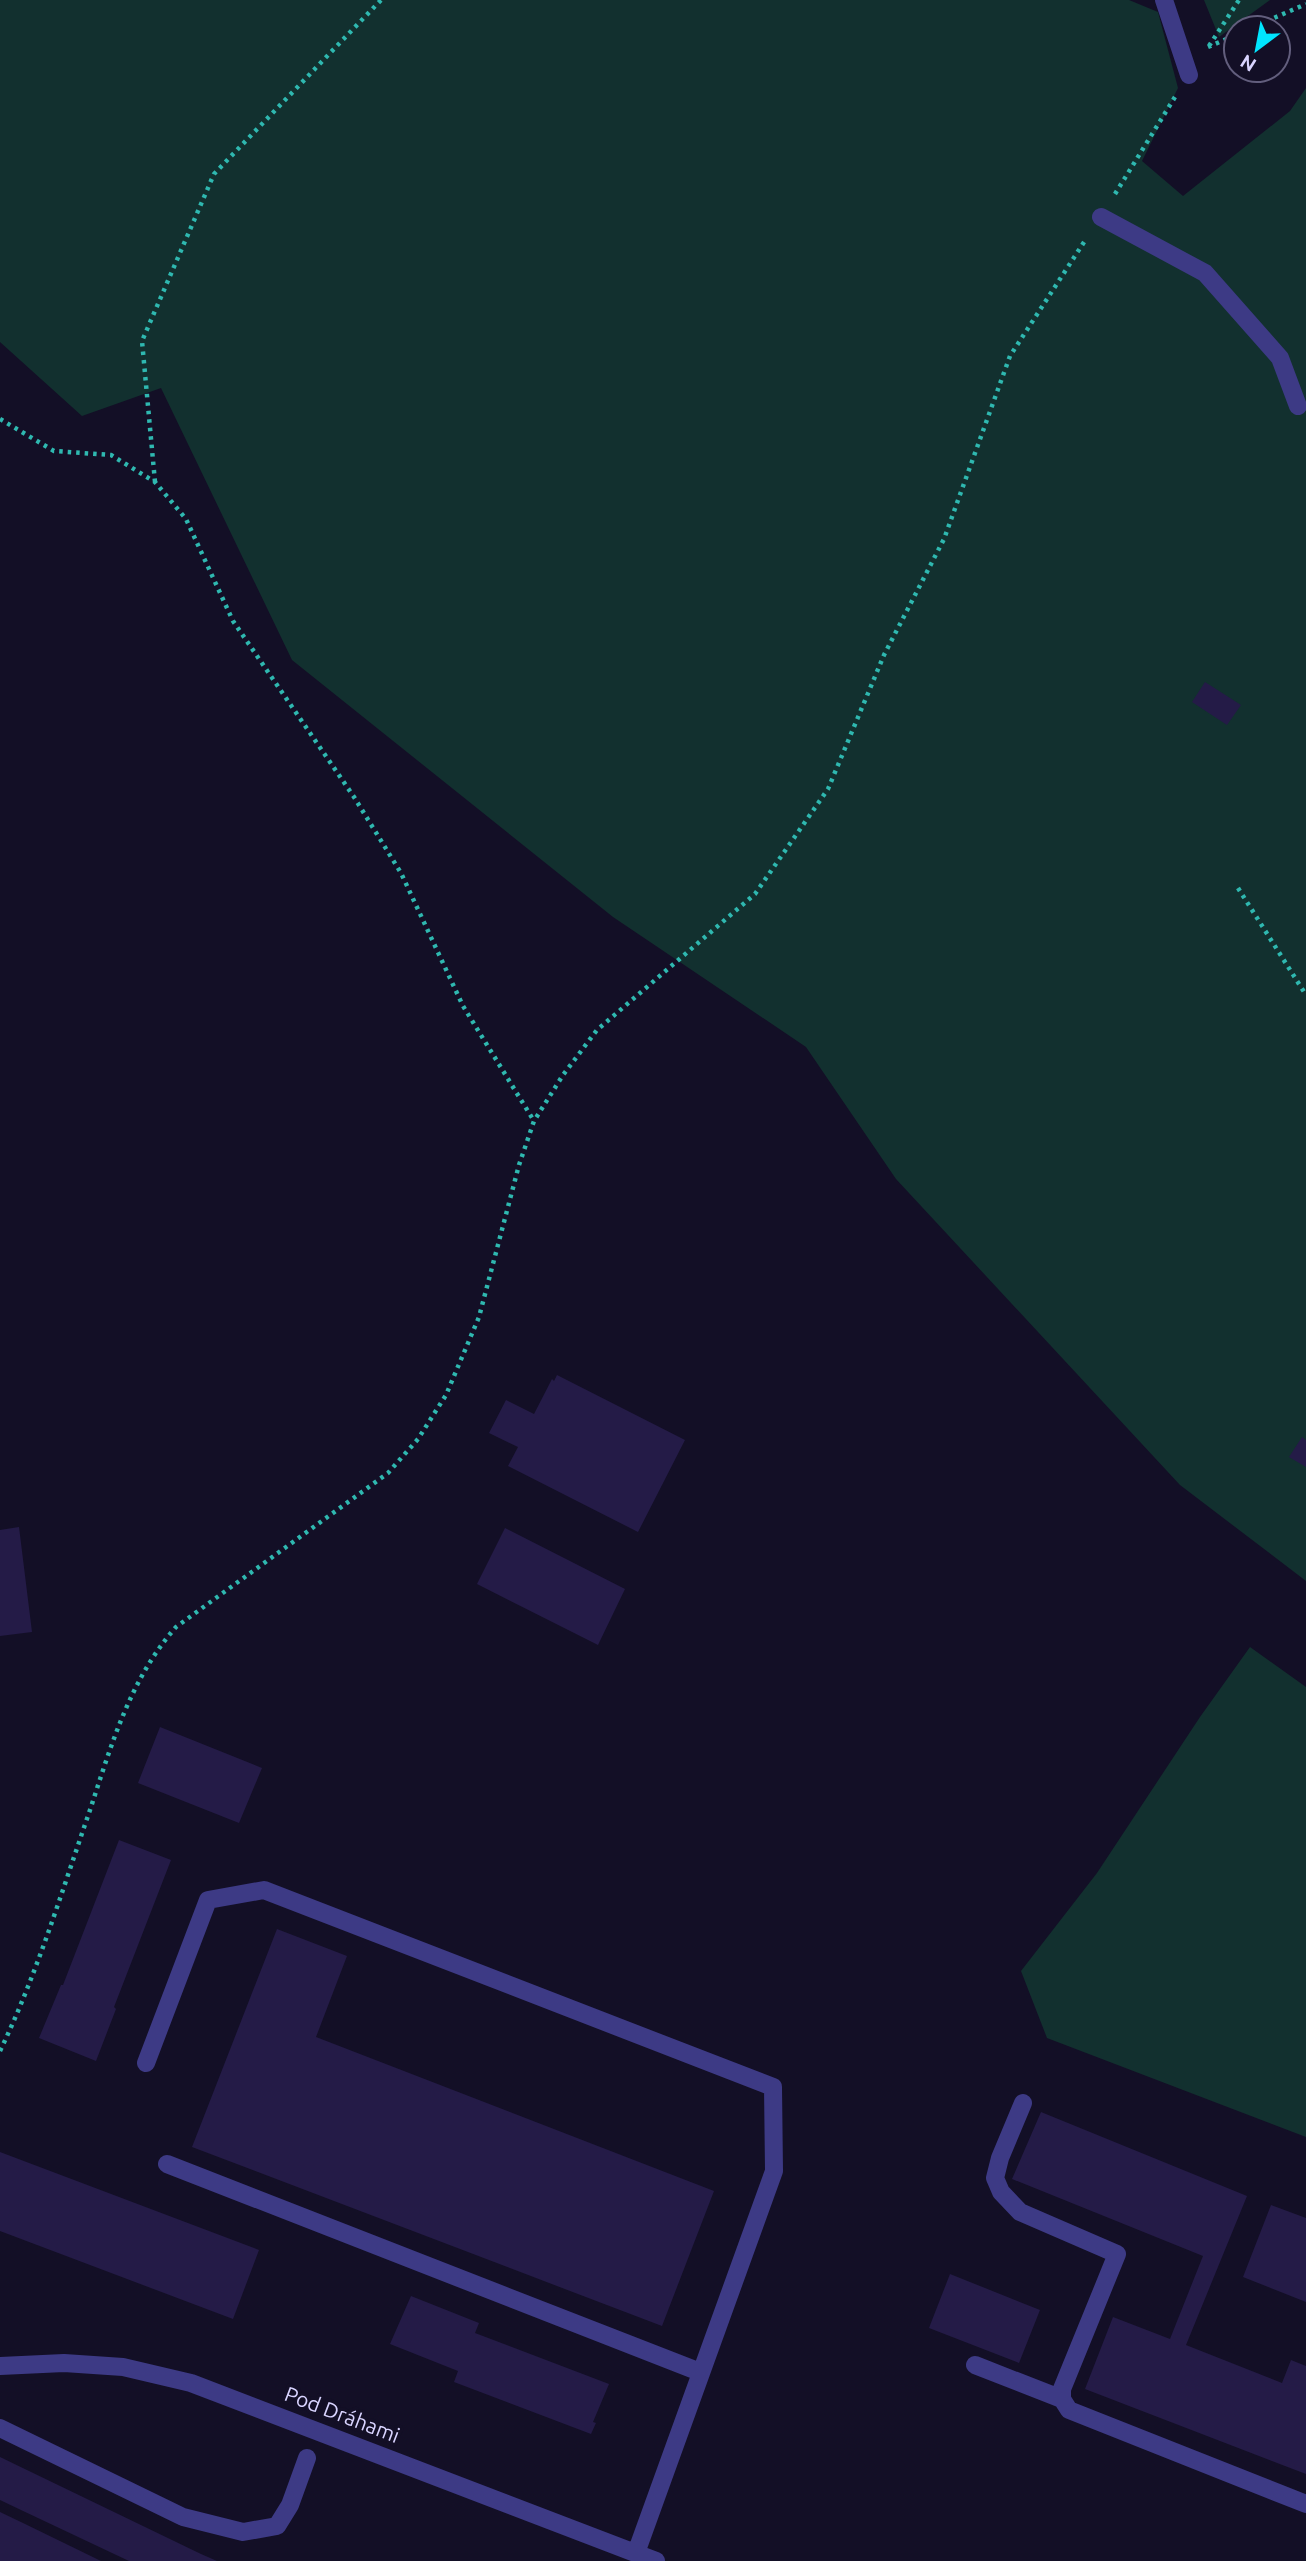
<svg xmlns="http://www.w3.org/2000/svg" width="1306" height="2561" font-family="Ubuntu,sans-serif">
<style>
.green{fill:#12302f}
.building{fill:#241b47}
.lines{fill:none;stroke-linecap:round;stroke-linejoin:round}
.path{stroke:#2fb8b0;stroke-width:4.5;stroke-dasharray:3.5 5;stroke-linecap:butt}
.minor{stroke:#3d3a85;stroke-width:18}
.labels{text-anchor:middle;stroke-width:7;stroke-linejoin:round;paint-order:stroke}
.street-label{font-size:21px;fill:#d9d4ff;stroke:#130f26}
</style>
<rect width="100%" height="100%" fill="#130f26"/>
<path class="green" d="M0 0H1129L1158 12 1178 88 1142 161 1183 196 1290 111 1306 88V1581L1180 1485 896 1179 806 1047 613 917 292 660 161 388 82 416 0 342Z
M1204 0H1270L1219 37Z
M1250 1647 1306 1687V2137L1047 2038 1021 1971 1097 1873 1200 1717Z"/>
<path class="building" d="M1205 682 1241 705 1227 725 1192 702Z
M557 1375 685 1440 638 1532 508 1466 518 1447 489 1433 506 1400 534 1414 552 1379 554 1381Z
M1302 1437 1306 1440V1467L1289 1457Z
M19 1527 32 1632 0 1636V1530Z
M505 1528 625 1589 598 1645 477 1584Z
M160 1727 262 1768 239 1823 138 1783Z
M119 1840 171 1860 114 2007 116 2009 96 2061 39 2038 61 1985H63Z
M277 1929 347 1956 316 2037 714 2191 662 2326 192 2147Z
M1041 2112 1247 2196 1186 2345 1282 2383 1291 2360 1306 2366V2474L1085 2389 1113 2317 1170 2339 1203 2256 1012 2179Z
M0 2152 259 2250 233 2319 0 2231Z
M1271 2205 1306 2218V2302L1243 2277Z
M950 2274 1040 2310 1019 2363 929 2328Z
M411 2296 479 2323 475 2333 609 2384 593 2422 596 2423 591 2434 454 2382 458 2371 390 2344Z
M0 2457 201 2554 217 2561H129L21 2510 0 2500Z
M0 2512 23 2523 101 2561H0Z"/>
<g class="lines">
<path class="path" d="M1251 28 1306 4
M1209 46 1239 0
M1208 47 1236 35
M1115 194 1175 97
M0 419 54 451 111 455 155 482 186 519 233 621 354 797 401 873 463 1006 534 1121
M155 482 142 341 214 174 381 0
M1238 888 1306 995
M0 2051C37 1974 62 1891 90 1810 111 1746 130 1679 176 1627L388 1473 418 1439 446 1395 479 1317 519 1165 534 1121 563 1075 597 1030 755 894 828 789 884 655 944 539 1010 356 1086 239"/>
<path class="minor" d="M1164 0 1189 75
M1101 217 1205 273 1280 358 1298 406
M146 2063 208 1900 264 1890 773 2087 774 2171 636 2553
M1023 2103 1000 2158 995 2178 1001 2192 1020 2212 1117 2254 1062 2389V2399L1069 2410 1306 2504
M167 2164 700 2372
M975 2365 1062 2399
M0 2366 64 2363 123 2367 191 2383 656 2561
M0 2428 183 2517 243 2532 277 2526 290 2505 307 2458"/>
</g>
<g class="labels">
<g class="street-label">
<text transform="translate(342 2415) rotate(21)" y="7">Pod Dráhami</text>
</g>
</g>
<g transform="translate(1257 49) rotate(212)"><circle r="33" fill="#130f26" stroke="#625e7d" stroke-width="2"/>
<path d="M0-5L12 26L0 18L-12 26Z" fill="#00e5ff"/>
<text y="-10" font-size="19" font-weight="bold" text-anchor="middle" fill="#d9d4ff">N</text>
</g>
</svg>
